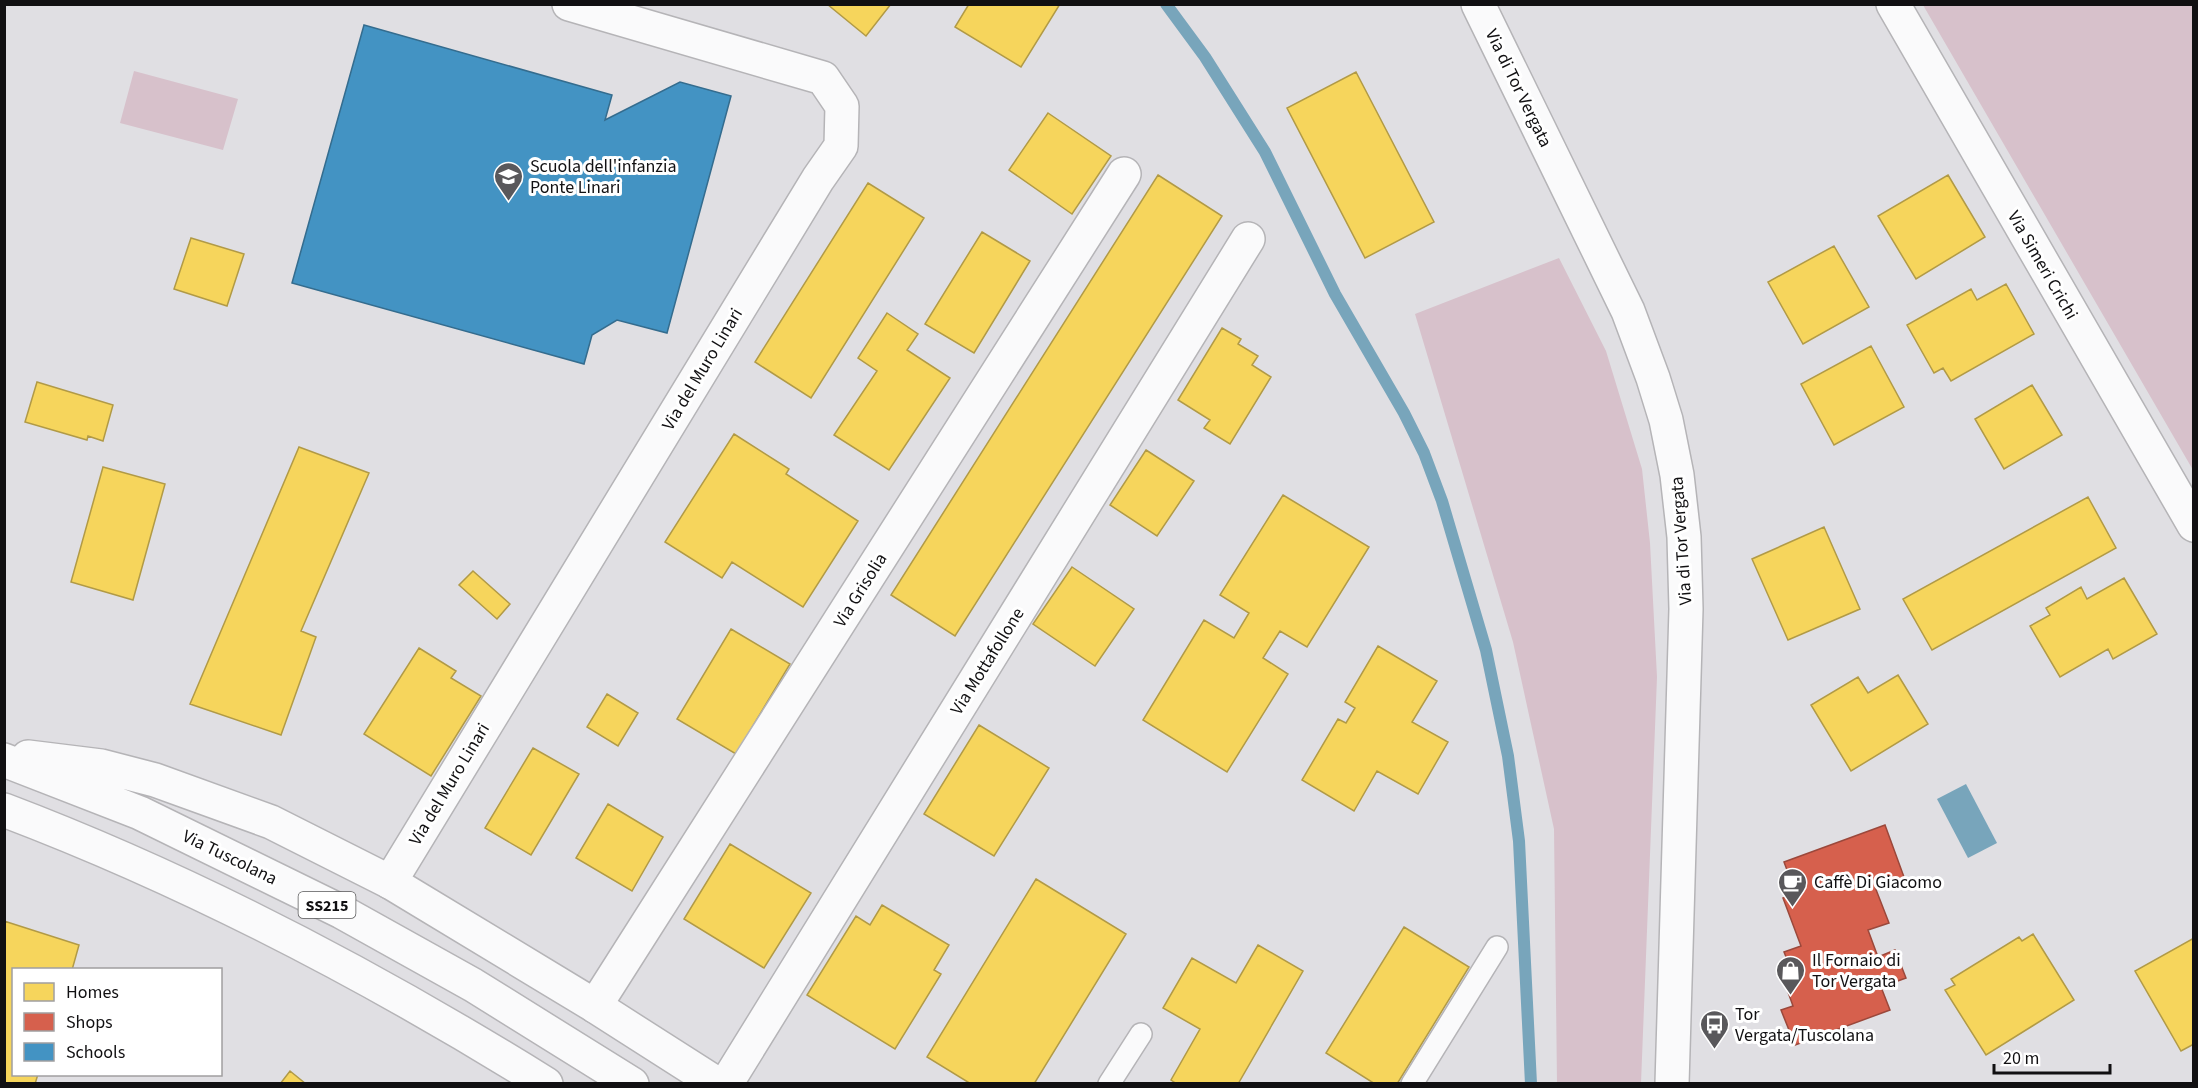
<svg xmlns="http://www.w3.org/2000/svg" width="2198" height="1088" font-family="'Source Sans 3',sans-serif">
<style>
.green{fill:#d7c1cb}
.water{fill:#78a5bb}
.homes{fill:#f6d55c;stroke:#b19a46;stroke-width:1.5}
.shops{fill:#d6604d;stroke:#9b483b;stroke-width:1.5}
.schools{fill:#4393c3;stroke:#346c8e;stroke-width:1.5}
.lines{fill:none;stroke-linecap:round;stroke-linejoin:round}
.stream{stroke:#78a5bb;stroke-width:12}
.service-casing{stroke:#b5b4b7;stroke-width:24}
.minor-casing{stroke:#b5b4b7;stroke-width:36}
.tertiary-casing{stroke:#b5b4b7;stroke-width:36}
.secondary-casing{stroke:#b5b4b7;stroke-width:36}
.primary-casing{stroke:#b5b4b7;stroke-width:36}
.service{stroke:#fafafb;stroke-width:21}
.minor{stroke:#fafafb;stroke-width:33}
.tertiary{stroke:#fafafb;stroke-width:33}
.secondary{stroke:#fafafb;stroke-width:33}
.primary{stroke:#fafafb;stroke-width:33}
.labels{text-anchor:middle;stroke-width:6;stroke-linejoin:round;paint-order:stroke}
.shield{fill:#fff;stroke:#585859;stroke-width:1.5}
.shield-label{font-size:16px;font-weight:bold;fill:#111012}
.street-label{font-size:18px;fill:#111012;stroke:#fff}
.poi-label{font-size:18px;fill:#111012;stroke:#fff;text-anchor:start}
</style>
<rect width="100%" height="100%" fill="#e0dfe3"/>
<path class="green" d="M1923 5H2193V470Z
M134 71 238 99 223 150 120 123Z
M1559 258 1606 351 1642 469 1650 543 1657 677 1641 1083H1557L1554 829 1513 642 1415 314Z"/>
<path class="water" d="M1966 784 1997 843 1968 858 1937 799Z"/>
<path class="homes" d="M827 4H891L866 36Z
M969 4H1060L1021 67 955 27Z
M1356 72 1434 222 1365 258 1287 108Z
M1048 113 1111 156 1072 214 1009 170Z
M1158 175 1222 216 955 636 891 595Z
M1948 175 1985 237 1916 279 1878 216Z
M868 183 924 218 811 398 755 362Z
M982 232 1030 261 974 353 925 324Z
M191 238 244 254 227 306 174 289Z
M1834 246 1869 307 1803 344 1768 282Z
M2006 284 2034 334 1951 381 1943 368 1934 373 1907 325 1971 289 1977 300Z
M887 313 918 334 907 350 950 378 889 470 834 435 877 371 858 358Z
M1222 328 1241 339 1238 344 1258 356 1252 365 1271 377 1230 444 1204 428 1210 420 1178 400Z
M1871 346 1904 407 1834 445 1801 384Z
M37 382 113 405 103 441 88 436 87 440 25 422Z
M2032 385 2062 435 2004 469 1975 419Z
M734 434 789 469 786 474 858 521 803 607 732 562 722 578 665 542Z
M299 447 369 473 301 631 316 637 281 735 190 704Z
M1146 450 1194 481 1157 536 1110 505Z
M103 467 165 484 133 600 71 582Z
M1283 495 1369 547 1307 647 1280 631 1263 658 1288 674 1227 772 1143 720 1204 620 1234 638 1249 613 1220 595Z
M2088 497 2116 548 1932 650 1903 599Z
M1824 527 1860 609 1788 640 1752 559Z
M1072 567 1134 609 1095 666 1033 624Z
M473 571 510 604 497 619 459 585Z
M2124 578 2157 634 2113 659 2108 649 2060 677 2030 626 2050 615 2046 608 2081 587 2087 599Z
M731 629 790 664 736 754 677 719Z
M1378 646 1437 681 1412 722 1448 742 1418 794 1377 771 1354 811 1302 780 1338 719 1346 723 1355 708 1345 702Z
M419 648 456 671 451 678 481 696 431 776 364 734Z
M1898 675 1928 724 1851 771 1811 705 1858 677 1868 693Z
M607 694 638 713 618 746 587 727Z
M979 725 1049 768 994 856 924 814Z
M533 748 579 774 531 855 485 828Z
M608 804 663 837 632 891 576 858Z
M730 844 811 893 764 968 684 919Z
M1036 879 1126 934 1034 1084H971L927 1057Z
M882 905 949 945 934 970 941 974 895 1049 807 995 856 916 870 925Z
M4 921 79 945 72 970H14V1074H38L35 1084H4Z
M1404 927 1469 967 1397 1084H1375L1326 1053Z
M2033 934 2074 1000 1986 1055 1945 990 1955 985 1951 979 2019 937 2022 941Z
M2194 938V1044L2181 1051 2135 971Z
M1258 945 1303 971 1238 1084H1177L1171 1080 1200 1029 1163 1008 1192 958 1236 983Z
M290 1071 306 1084H280Z"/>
<path class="shops" d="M1885 825 1904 877 1875 887 1889 923 1868 930 1878 957 1895 950 1906 978 1881 987 1890 1010 1795 1045 1781 1010 1793 1006 1783 978 1793 974 1784 952 1801 946 1783 898 1796 894 1784 862Z"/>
<path class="schools" d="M364 25 612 95 605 120 680 82 731 96 667 333 617 320 592 335 584 364 292 283Z"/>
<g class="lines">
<path class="stream" d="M1166 4 1205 57 1265 152 1335 294 1404 413 1424 453 1442 501 1486 650 1508 756 1519 841 1531 1084"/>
<defs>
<path id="service" d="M1109 1084 1141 1034
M1412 1084 1497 947"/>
<path id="minor" d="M1893 4 2194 525
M390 882 818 179 841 146 842 106 823 78 569 4
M595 1006 1124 174
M726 1084 1248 239"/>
<path id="tertiary" d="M390 882 595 1006 717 1084"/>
<path id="secondary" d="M1478 4 1628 311 1653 378 1666 420 1677 475 1684 537 1686 609 1672 1084"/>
<path id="primary" d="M28 757 101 766 155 780 271 822 390 882
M4 760 140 813 342 912 473 985 632 1084
M4 810C194 882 374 977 546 1084"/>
</defs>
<use href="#service" class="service-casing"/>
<use href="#minor" class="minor-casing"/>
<use href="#tertiary" class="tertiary-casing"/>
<use href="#secondary" class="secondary-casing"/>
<use href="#primary" class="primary-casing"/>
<use href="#service" class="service"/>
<use href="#minor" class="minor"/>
<use href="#tertiary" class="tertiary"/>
<use href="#secondary" class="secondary"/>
<use href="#primary" class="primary"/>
</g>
<defs>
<symbol id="school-pin" viewBox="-11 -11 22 30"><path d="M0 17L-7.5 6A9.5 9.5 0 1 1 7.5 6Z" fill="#59585b" stroke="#fff"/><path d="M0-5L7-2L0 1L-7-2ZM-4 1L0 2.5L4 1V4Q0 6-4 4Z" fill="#fff"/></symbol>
<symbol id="cafe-pin" viewBox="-11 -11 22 30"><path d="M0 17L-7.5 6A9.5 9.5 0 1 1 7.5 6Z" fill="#59585b" stroke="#fff"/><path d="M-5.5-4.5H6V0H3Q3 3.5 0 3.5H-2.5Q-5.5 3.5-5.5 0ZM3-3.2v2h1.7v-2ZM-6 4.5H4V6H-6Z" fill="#fff"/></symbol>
<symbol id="shop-pin" viewBox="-11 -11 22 30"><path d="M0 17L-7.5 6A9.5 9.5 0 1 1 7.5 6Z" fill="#59585b" stroke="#fff"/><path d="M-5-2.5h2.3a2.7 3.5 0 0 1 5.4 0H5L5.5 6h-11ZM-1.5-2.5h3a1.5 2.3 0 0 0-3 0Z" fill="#fff"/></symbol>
<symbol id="bus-pin" viewBox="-11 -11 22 30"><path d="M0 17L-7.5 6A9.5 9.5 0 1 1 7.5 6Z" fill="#59585b" stroke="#fff"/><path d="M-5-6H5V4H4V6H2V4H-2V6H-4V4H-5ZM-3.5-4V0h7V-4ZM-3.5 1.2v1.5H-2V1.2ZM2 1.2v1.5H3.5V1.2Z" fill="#fff"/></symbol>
</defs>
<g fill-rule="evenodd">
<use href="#school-pin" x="492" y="160" width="33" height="45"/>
<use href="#cafe-pin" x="1776" y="866" width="33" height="45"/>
<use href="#shop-pin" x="1774" y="954" width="33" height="45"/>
<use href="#bus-pin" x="1698" y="1008" width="33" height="45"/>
</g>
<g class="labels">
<rect class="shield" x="298.5" y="892" width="57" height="26" rx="4.5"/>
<g class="shield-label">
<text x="327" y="911">SS215</text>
</g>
<g class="street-label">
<text transform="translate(1519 88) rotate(64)" y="6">Via di Tor Vergata</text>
<text transform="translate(2043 265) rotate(60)" y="6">Via Simeri Crichi</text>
<text transform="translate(702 369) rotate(-59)" y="6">Via del Muro Linari</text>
<text transform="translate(1681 541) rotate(-94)" y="6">Via di Tor Vergata</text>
<text transform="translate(860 590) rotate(-58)" y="6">Via Grisolia</text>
<text transform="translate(987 661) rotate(-58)" y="6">Via Mottafollone</text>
<text transform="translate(449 784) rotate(-59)" y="6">Via del Muro Linari</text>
<text transform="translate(230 857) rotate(26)" y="6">Via Tuscolana</text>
</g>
<g class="poi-label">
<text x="530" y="172">Scuola dell'infanzia<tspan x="530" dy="21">Ponte Linari</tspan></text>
<text x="1814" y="888">Caffè Di Giacomo</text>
<text x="1812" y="966">Il Fornaio di<tspan x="1812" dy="21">Tor Vergata</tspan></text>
<text x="1735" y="1020">Tor<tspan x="1735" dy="21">Vergata/Tuscolana</tspan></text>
</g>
</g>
<rect width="2198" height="1088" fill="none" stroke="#111012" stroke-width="12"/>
<rect x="12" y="968" width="210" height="108" fill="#ffffff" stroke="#a09fa0" stroke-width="1.5"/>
<rect x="24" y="983" width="30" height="18" fill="#f6d55c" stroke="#a09fa0" stroke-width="1.5"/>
<text x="66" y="998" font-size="18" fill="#111012">Homes</text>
<rect x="24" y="1013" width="30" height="18" fill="#d6604d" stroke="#a09fa0" stroke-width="1.5"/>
<text x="66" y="1028" font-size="18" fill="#111012">Shops</text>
<rect x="24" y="1043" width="30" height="18" fill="#4393c3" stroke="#a09fa0" stroke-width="1.5"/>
<text x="66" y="1058" font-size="18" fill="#111012">Schools</text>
<path d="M1994 1064v9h116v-9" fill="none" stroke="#111012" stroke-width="3"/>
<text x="2003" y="1064" font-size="18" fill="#111012" stroke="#ffffff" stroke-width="4.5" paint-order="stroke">20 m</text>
</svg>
